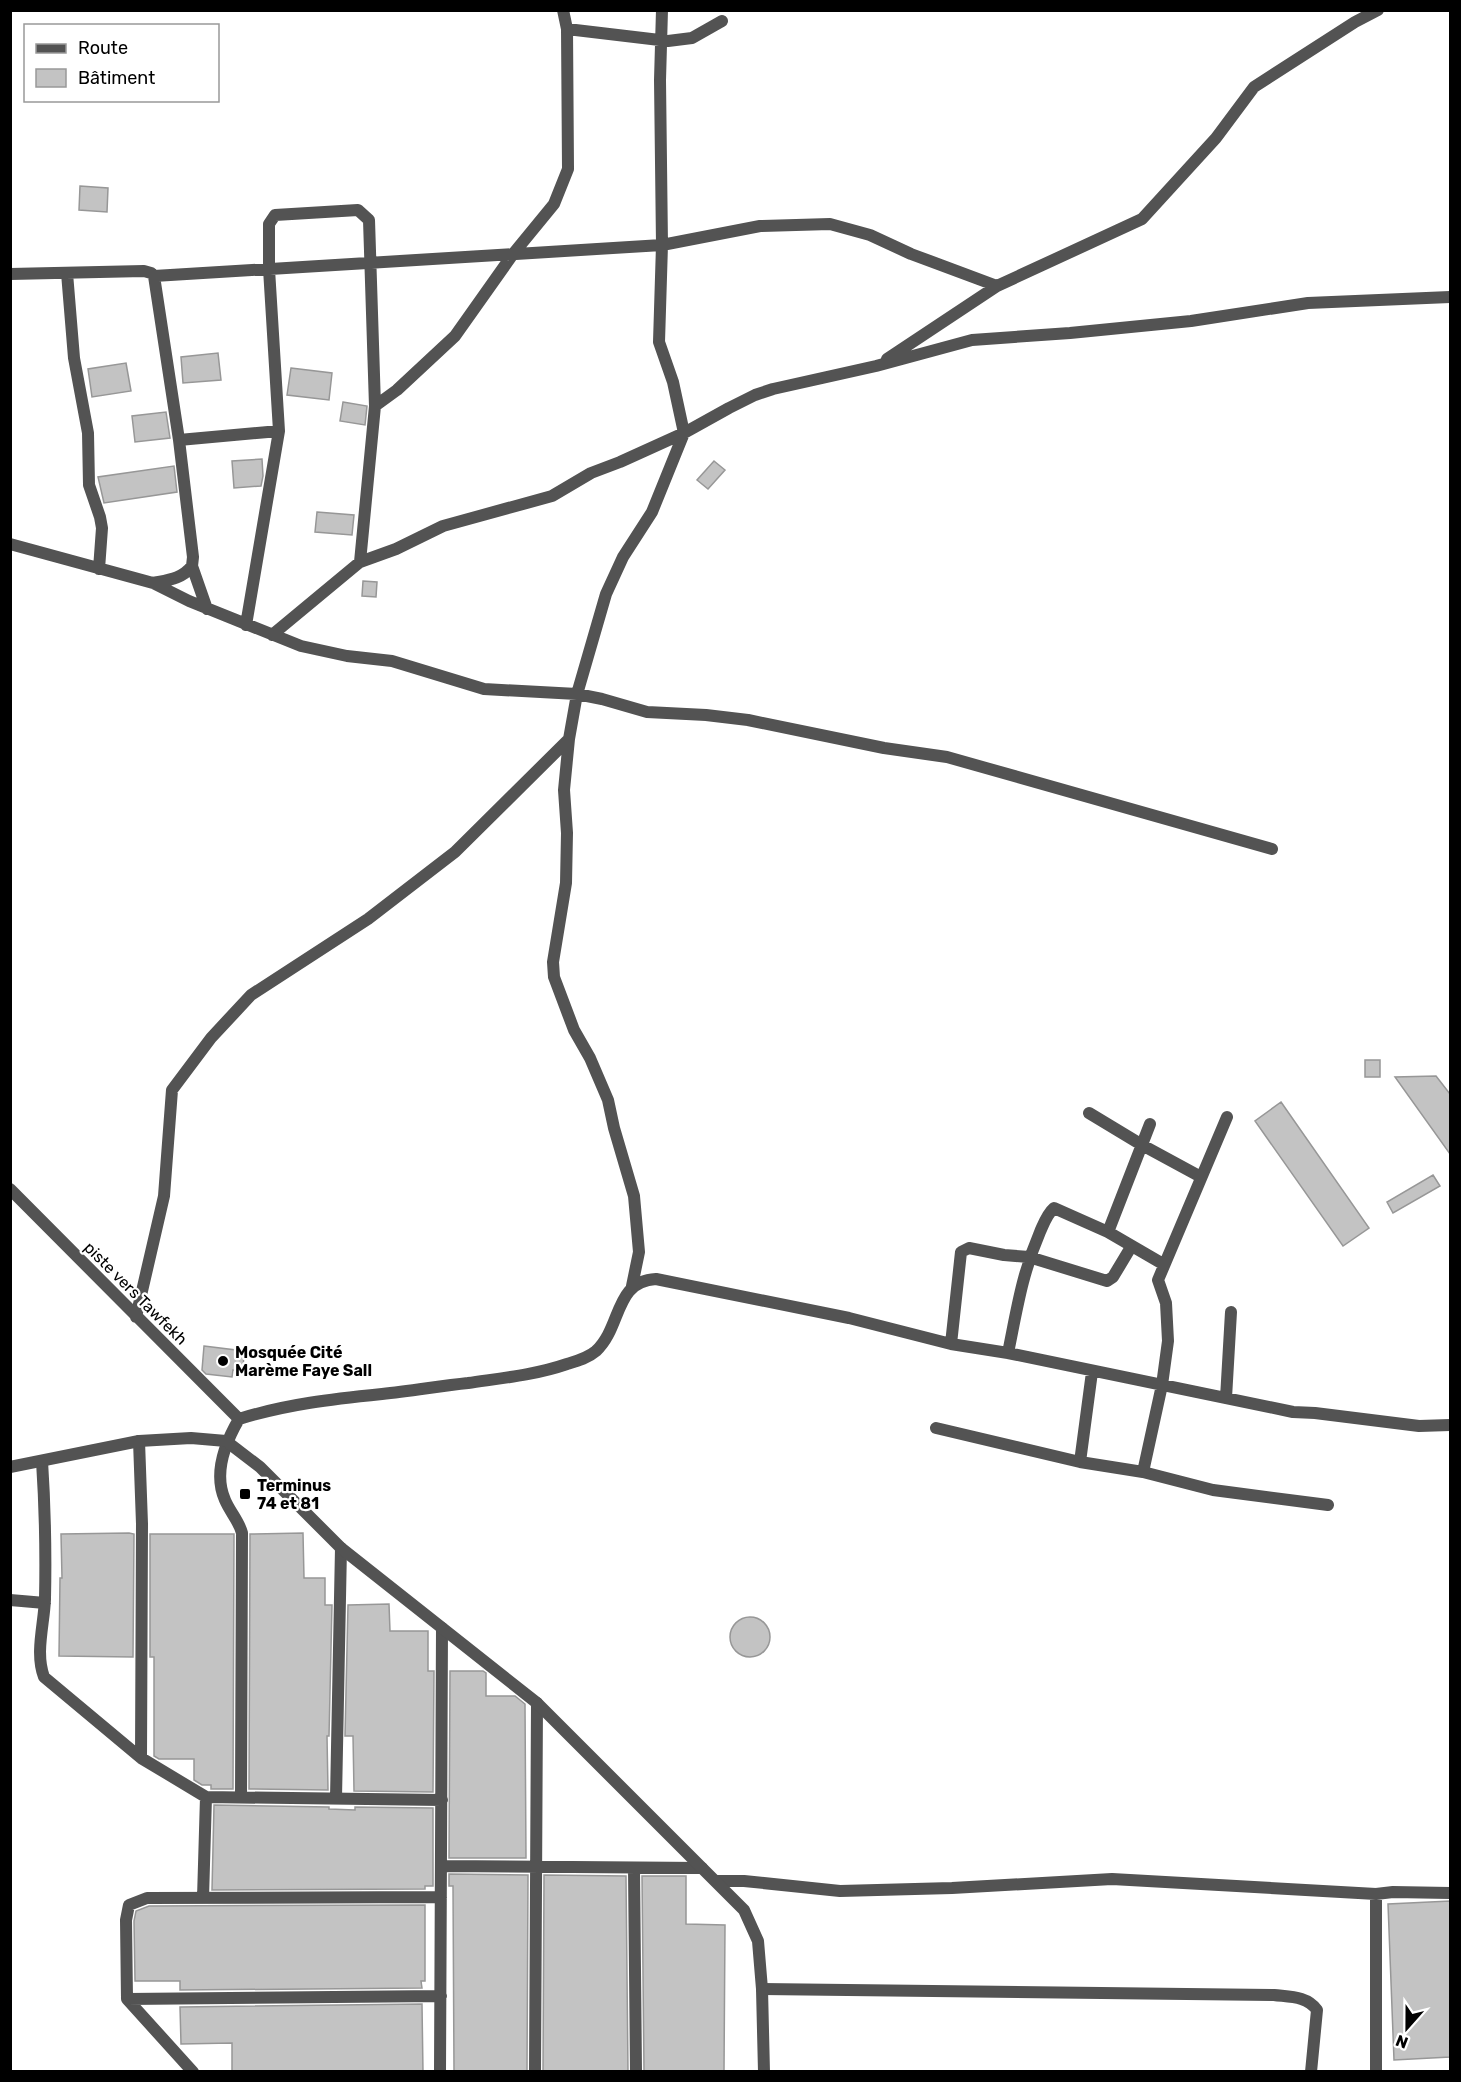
<svg xmlns="http://www.w3.org/2000/svg" width="1461" height="2082" font-family="Rubik,sans-serif">
<style>
.building{fill:#c3c3c3;stroke:#979797;stroke-width:1.5}
.lines{fill:none;stroke-linecap:round;stroke-linejoin:round}
.minor{stroke:#535353;stroke-width:12}
.tertiary{stroke:#535353;stroke-width:12}
.poi-dot{fill:#000;stroke:#fff;stroke-width:2}
.labels{text-anchor:middle;stroke-width:4.5;stroke-linejoin:round;paint-order:stroke}
.street-label{font-size:16px;fill:#000;stroke:#fff}
.poi-label{font-size:16px;font-weight:bold;fill:#000;stroke:#fff;text-anchor:start}
</style>
<rect width="100%" height="100%" fill="#fff"/>
<path class="building" d="M80 186 108 188 107 212 79 210Z
M218 353 221 380 183 383 181 357Z
M126 363 131 391 92 397 88 369Z
M291 368 332 373 329 400 287 395Z
M343 402 367 406 365 425 340 421Z
M166 412 170 438 135 442 132 416Z
M262 459 263 476 261 486 234 488 232 461Z
M714 461 725 470 708 489 697 480Z
M174 466 177 492 104 503 98 477Z
M317 512 354 515 352 535 315 532Z
M363 581 377 582 376 597 362 596Z
M1365 1060H1380V1077H1365Z
M1436 1076 1450 1094V1154L1395 1077Z
M1281 1102 1369 1228 1343 1246 1255 1121Z
M1433 1175 1440 1186 1393 1213 1387 1202Z
M204 1346 244 1351 243 1372 233 1370 232 1377 206 1374 202 1370Z
M129 1533 134 1534 133 1657 59 1656 60 1578H62L61 1534Z
M303 1533 304 1578H325V1605H332L329 1736H327L328 1790 249 1789 250 1534Z
M150 1534H234L233 1789H211V1785H202L194 1780V1759H159L154 1756V1657H150Z
M389 1604 390 1631H428V1671H434L433 1792 354 1791 353 1736H345L348 1605Z
M730 1637a20 20 0 1 1 40 0a20 20 0 1 1-40 0Z
M450 1671H483L486 1673V1696H515L525 1704 526 1858H449Z
M214 1805 329 1807V1809L355 1810V1807L433 1808V1886H425V1889L212 1890Z
M449 1874 528 1875 527 2072H454L453 1886H449Z
M544 1875 626 1876 628 2072H543Z
M642 1876H686V1924L725 1925 724 2072H644Z
M1450 1901V2057L1394 2060 1388 1904Z
M425 1905V1981H421L422 1988 180 1990V1981H135L134 1921 136 1911 149 1906Z
M422 2004 423 2072H232V2043L181 2044 180 2007Z"/>
<g class="lines">
<path class="minor" d="M563 10 567 29 668 41 692 38 722 21
M67 273 74 358 88 433 89 485 100 517 102 528 99 569
M10 274 144 271 151 273 154 276 179 440 193 557 192 566 207 609
M154 276 662 245 760 226 830 224 870 235 911 254 997 286
M887 359 997 286 1142 219 1216 138 1254 87 1355 22 1378 10
M375 406 397 390 455 336 513 254 554 204 568 169 567 29
M179 440 279 431
M10 544 153 583 189 601 301 646 347 656 392 661 484 689 577 694 602 699 647 712 706 715 748 720 884 748 947 757 1272 849
M153 583C168 580 182 579 192 566
M246 625 279 431 269 269V224L275 215 358 210 369 220 375 406 360 562
M272 635 360 562 396 549 443 526 552 496 591 473 620 462 684 433 729 408 755 395 773 389 876 366 972 340 1070 333 1191 321 1308 303 1450 297
M1089 1113 1142 1145 1201 1177
M10 1189 239 1419
M1108 1232 1150 1124
M632 1286 639 1252 634 1196 614 1128 608 1100 590 1058 574 1030 554 977 553 962 566 883 567 833 564 790 569 739 577 694 606 594 623 557 652 512 684 433 673 382 659 342 662 245 660 80 662 10
M136 1317 164 1196 172 1090 211 1038 251 995 368 919 455 852 569 739
M951 1344 961 1252 969 1248 1004 1255 1029 1257 1107 1281 1113 1277 1131 1247
M1008 1353C1017 1309 1022 1274 1040 1232 1044 1223 1047 1214 1054 1208L1108 1232 1163 1264
M1226 1398 1231 1312
M936 1428 1080 1462 1143 1472 1213 1490 1328 1505
M139 1441 142 1524 141 1758
M42 1461C45 1507 46 1553 45 1599 44 1625 35 1653 44 1677L141 1758 206 1797 442 1800
M1080 1462 1092 1372
M1143 1472 1162 1385 1168 1341 1166 1303 1158 1280 1227 1117
M10 1600 45 1603
M241 1797 242 1533C239 1521 230 1512 225 1500 213 1473 225 1443 239 1419 287 1404 333 1399 382 1394 411 1391 440 1386 468 1383 502 1378 535 1375 567 1364 577 1361 588 1358 596 1351 622 1327 614 1281 656 1279L849 1318 951 1344 1008 1353 1293 1412 1315 1413 1419 1426 1450 1425
M336 1798 341 1548
M441 1866 702 1868
M634 1868 636 2072
M716 1881H744L840 1891 952 1888 1112 1879 1376 1894 1393 1892 1450 1893
M1376 1894V2072
M203 1898 206 1797
M762 1989 1274 1995C1290 1997 1307 1996 1317 2010L1311 2072
M127 1999 441 1996
M193 2072 127 1999 126 1920 129 1905 147 1898 441 1897
M440 2072 442 1628
M535 2072 537 1703"/>
<path class="tertiary" d="M10 1467 139 1441 191 1438 226 1441 260 1467 341 1548 537 1703 744 1910 758 1941 762 1989 764 2072"/>
</g>
<g class="poi-dot">
<circle cx="223" cy="1361" r="6"/>
<rect x="239" y="1488" width="12" height="12" rx="3"/>
</g>
<g class="labels">
<g class="street-label">
<text transform="translate(136 1293) rotate(45)" y="6">piste vers Tawfekh</text>
</g>
<g class="poi-label">
<text x="235" y="1358">Mosquée Cité<tspan x="235" dy="18">Marème Faye Sall</tspan></text>
<text x="257" y="1491">Terminus<tspan x="257" dy="18">74 et 81</tspan></text>
</g>
</g>
<rect width="1461" height="2082" fill="none" stroke="#000000" stroke-width="24"/>
<rect x="24" y="24" width="195" height="78" fill="#ffffff" stroke="#999999" stroke-width="1.5"/>
<rect x="36" y="44" width="30" height="9" fill="#535353" stroke="#999999" stroke-width="1.5"/>
<text x="78" y="54" font-size="18" fill="#000000">Route</text>
<rect x="36" y="69" width="30" height="18" fill="#c3c3c3" stroke="#999999" stroke-width="1.5"/>
<text x="78" y="84" font-size="18" fill="#000000">Bâtiment</text>
<g transform="translate(1407 2028) rotate(201)" stroke="#ffffff" stroke-width="4.5" paint-order="stroke">
<path d="M0-4.5L10 22L0 15L-10 22Z" fill="#000000"/>
<text y="-9" font-size="16" font-weight="bold" text-anchor="middle" fill="#000000">N</text>
</g>
</svg>
